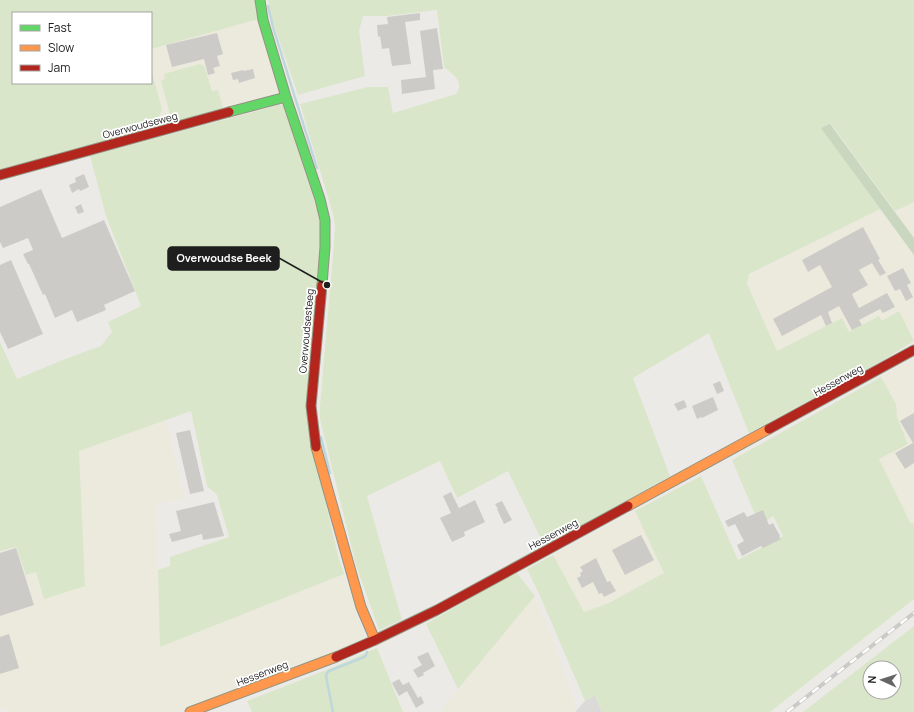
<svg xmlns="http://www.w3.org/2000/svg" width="914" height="712" font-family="Manrope,sans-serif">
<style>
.residential{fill:#dbdad8}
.farmland{fill:#ebeadc}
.grass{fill:#dae6c9;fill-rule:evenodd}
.forest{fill:#c9d7bf}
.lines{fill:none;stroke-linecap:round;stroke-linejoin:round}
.stream{stroke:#bed7db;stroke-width:2.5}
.building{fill:#cdcbc8}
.fast-casing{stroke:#939381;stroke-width:11}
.slow-casing{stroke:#939381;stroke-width:11}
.jam-casing{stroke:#939381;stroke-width:11}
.fast{stroke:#63d668;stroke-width:9}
.slow{stroke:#ff974d;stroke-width:9}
.jam{stroke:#b3261e;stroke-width:9}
.rail-casing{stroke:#cacac9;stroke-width:4}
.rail{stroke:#fff;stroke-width:2.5;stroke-dasharray:8;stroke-linecap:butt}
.labels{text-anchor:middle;stroke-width:3.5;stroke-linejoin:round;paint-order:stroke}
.street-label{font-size:10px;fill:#1e1e1e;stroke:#fff}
.leader{fill:none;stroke:#1e1e1e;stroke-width:1.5}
.callout-dot{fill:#1e1e1e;stroke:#fff;stroke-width:1.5}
.callout{fill:#1e1e1e;stroke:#1e1e1e;stroke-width:1.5}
.callout-label{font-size:11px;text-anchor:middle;font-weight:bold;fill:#fff}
</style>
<rect width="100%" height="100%" fill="#eceae7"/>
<path class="residential" d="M595 695 602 712H575L585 701Z"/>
<path class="farmland" d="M259 19 277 89 275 92 272 94 155 127 162 109 151 69V49Z
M914 202V238L895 211Z
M880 209 914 255V341L898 311 882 321 879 316 849 332 842 318 777 351 747 284 749 274Z
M914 358V523L912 525 879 459 908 444 897 417 896 404 881 377Z
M166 420 184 497 182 500 157 503 160 647 344 574 365 638 360 642 176 712H9L0 706V552L16 547 26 575 36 572 85 586 79 451Z
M635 511 664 573 609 603 584 612 553 555Z
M535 596 553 641 575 702V709L573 712H439Z"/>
<path class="grass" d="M0 0H255L259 19 151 49V13H13V83H151V69L162 109 155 127 0 171Z
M268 0H914V202L895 211 831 124 822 128 880 209 749 274 747 284 777 351 842 318 849 332 879 316 882 321 899 311 914 341 883 360 749 433 709 333 633 378 670 476 568 533 567 531 543 543 508 471 457 498 440 461 367 496 402 620 379 630 356 565 320 419V406L334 243 335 225 333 214 300 104 368 87H388L393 113 456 94C465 81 453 75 444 67L437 10 387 16H363L359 31 365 76 298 95 272 19Z
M200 64 204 66 212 91 218 90 223 108 177 121 171 118 161 81 165 79 164 74Z
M279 105H283L322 224 307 421 338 556 344 574 160 647 158 570 170 566V557L229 537 217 495 207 486 191 411 79 451 85 586 44 599 36 572 26 575 16 547 0 551V342L17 379 65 359 101 346 112 332 108 322 141 306 106 216 90 156Z
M881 377 896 404 897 417 908 444 879 459 911 524 914 523V599L770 712H602L595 695 585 701 541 598 527 569 553 555 584 612 609 603 664 573 635 511 701 476 738 560 783 536 773 516 760 526 732 460Z
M516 572 535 596 458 689 426 624Z
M914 626V712H803ZM870 668H894V692H870Z
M377 648 403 712H252L247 701 329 669Z"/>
<path class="forest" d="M830 124 914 238V255L821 128Z"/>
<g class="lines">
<path class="stream" d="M268 6 273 27 317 168
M321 437 330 473
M333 712 326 676 327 673 329 671 364 657 366 655 367 652"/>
</g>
<path class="building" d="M420 13V20L405 22 411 64 392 66 389 48 382 49 380 36 378 37 377 25 388 24 387 17Z
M437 28 443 69 433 70 435 89 402 94 401 80 426 77 420 31Z
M217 33 223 54 217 56 220 66 213 68 215 73 208 75 204 59 172 67 166 45Z
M253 69 255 78 239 83 238 79 233 80 231 73 243 70V71Z
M84 174 89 187 80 191 79 189 72 193 69 185 76 182 75 178Z
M41 189 62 238 104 220 135 291 104 305 106 310 77 322 72 310 55 318 45 294 43 295 29 264H28L23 254 33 250 28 238 3 248 0 242V207Z
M81 204 84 212 78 214 75 207Z
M863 227 880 259 878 260 886 273 880 276 872 263 859 270 868 285 852 294 859 308 887 293 895 307 883 313 880 309 859 320 862 325 852 330 839 306 828 312 832 323 826 326 821 315 782 336 773 319 832 287 820 265 808 272 802 260Z
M11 260 43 334 8 349 0 332V265Z
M903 268 911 283 907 285 913 297 906 301 900 289 895 291 887 276Z
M720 381 724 391 717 394 713 384Z
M713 397 718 410 702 418V417L697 419 692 406Z
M684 400 687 407 678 411 674 404Z
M914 413V463L905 469 895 453 913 443 900 421Z
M190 430 204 491 190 494 176 433Z
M451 492 459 508 475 500 485 522 464 532 465 536 452 542 440 518 451 513 443 496Z
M502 501 512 520 504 524 497 509H498L495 504Z
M214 502 224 536 203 540 202 534 172 542 169 534 181 531 176 511Z
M763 510 769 525 773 523 780 536 779 537 781 539 763 548 761 546 742 556 737 545 744 541 735 524 728 527 725 521 744 512 747 517Z
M641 535 654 560 625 575 612 550Z
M16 548 34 605 0 616V553Z
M596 558 607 582 610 581 616 591 604 597 602 593 599 594 593 582 582 588 577 578 581 576 580 573 583 571 580 567Z
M9 634 19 668 0 674V637Z
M428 652 435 666 423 673 424 675 418 678 413 670 422 665 417 657Z
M399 679 403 685 409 682 418 698 421 696 424 703 416 708 407 691 399 696 392 683Z"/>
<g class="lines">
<defs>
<path id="fast" d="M260 0 263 20 286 97 320 199 325 220V247L322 285
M229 112 286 97"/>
<path id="slow" d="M316 447 361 607 375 640
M628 506 769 429
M190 712 336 657"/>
<path id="jam" d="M0 175 229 112
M769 429 914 350
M316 447 311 406 322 285
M336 657 375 640 437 610 628 506"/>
</defs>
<use href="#fast" class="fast-casing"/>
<use href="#slow" class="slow-casing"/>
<use href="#jam" class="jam-casing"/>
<use href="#fast" class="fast"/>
<use href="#slow" class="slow"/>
<use href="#jam" class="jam"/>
<defs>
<path id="rail" d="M787 712 914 613"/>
</defs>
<use href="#rail" class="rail-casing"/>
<use href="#rail" class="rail"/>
</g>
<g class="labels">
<g class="street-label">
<text transform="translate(140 125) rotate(-15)" y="4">Overwoudseweg</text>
<text transform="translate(306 331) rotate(-85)" y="4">Overwoudsesteeg</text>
<text transform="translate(838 380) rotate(-29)" y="4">Hessenweg</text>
<text transform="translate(553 534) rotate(-28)" y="4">Hessenweg</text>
<text transform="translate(262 673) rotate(-21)" y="4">Hessenweg</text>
</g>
</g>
<path class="leader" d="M327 285L279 258"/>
<circle class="callout-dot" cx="327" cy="285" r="4"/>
<rect class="callout" x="168" y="247" width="111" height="23" rx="4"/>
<g class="callout-label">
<text x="224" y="262">Overwoudse Beek</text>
</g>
<rect x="12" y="12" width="140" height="72" fill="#ffffff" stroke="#a5a5a5"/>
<rect x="20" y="25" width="20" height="6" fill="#63d668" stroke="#a5a5a5"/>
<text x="48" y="32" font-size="12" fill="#1e1e1e">Fast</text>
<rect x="20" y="45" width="20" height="6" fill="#ff974d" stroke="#a5a5a5"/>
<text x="48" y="52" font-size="12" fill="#1e1e1e">Slow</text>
<rect x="20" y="65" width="20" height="6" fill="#b3261e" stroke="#a5a5a5"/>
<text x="48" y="72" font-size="12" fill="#1e1e1e">Jam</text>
<g transform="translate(882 680) rotate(273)"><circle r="19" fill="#ffffff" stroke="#a5a5a5"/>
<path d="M0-3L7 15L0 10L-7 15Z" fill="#666564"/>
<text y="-6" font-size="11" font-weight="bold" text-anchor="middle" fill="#1e1e1e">N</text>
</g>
</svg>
